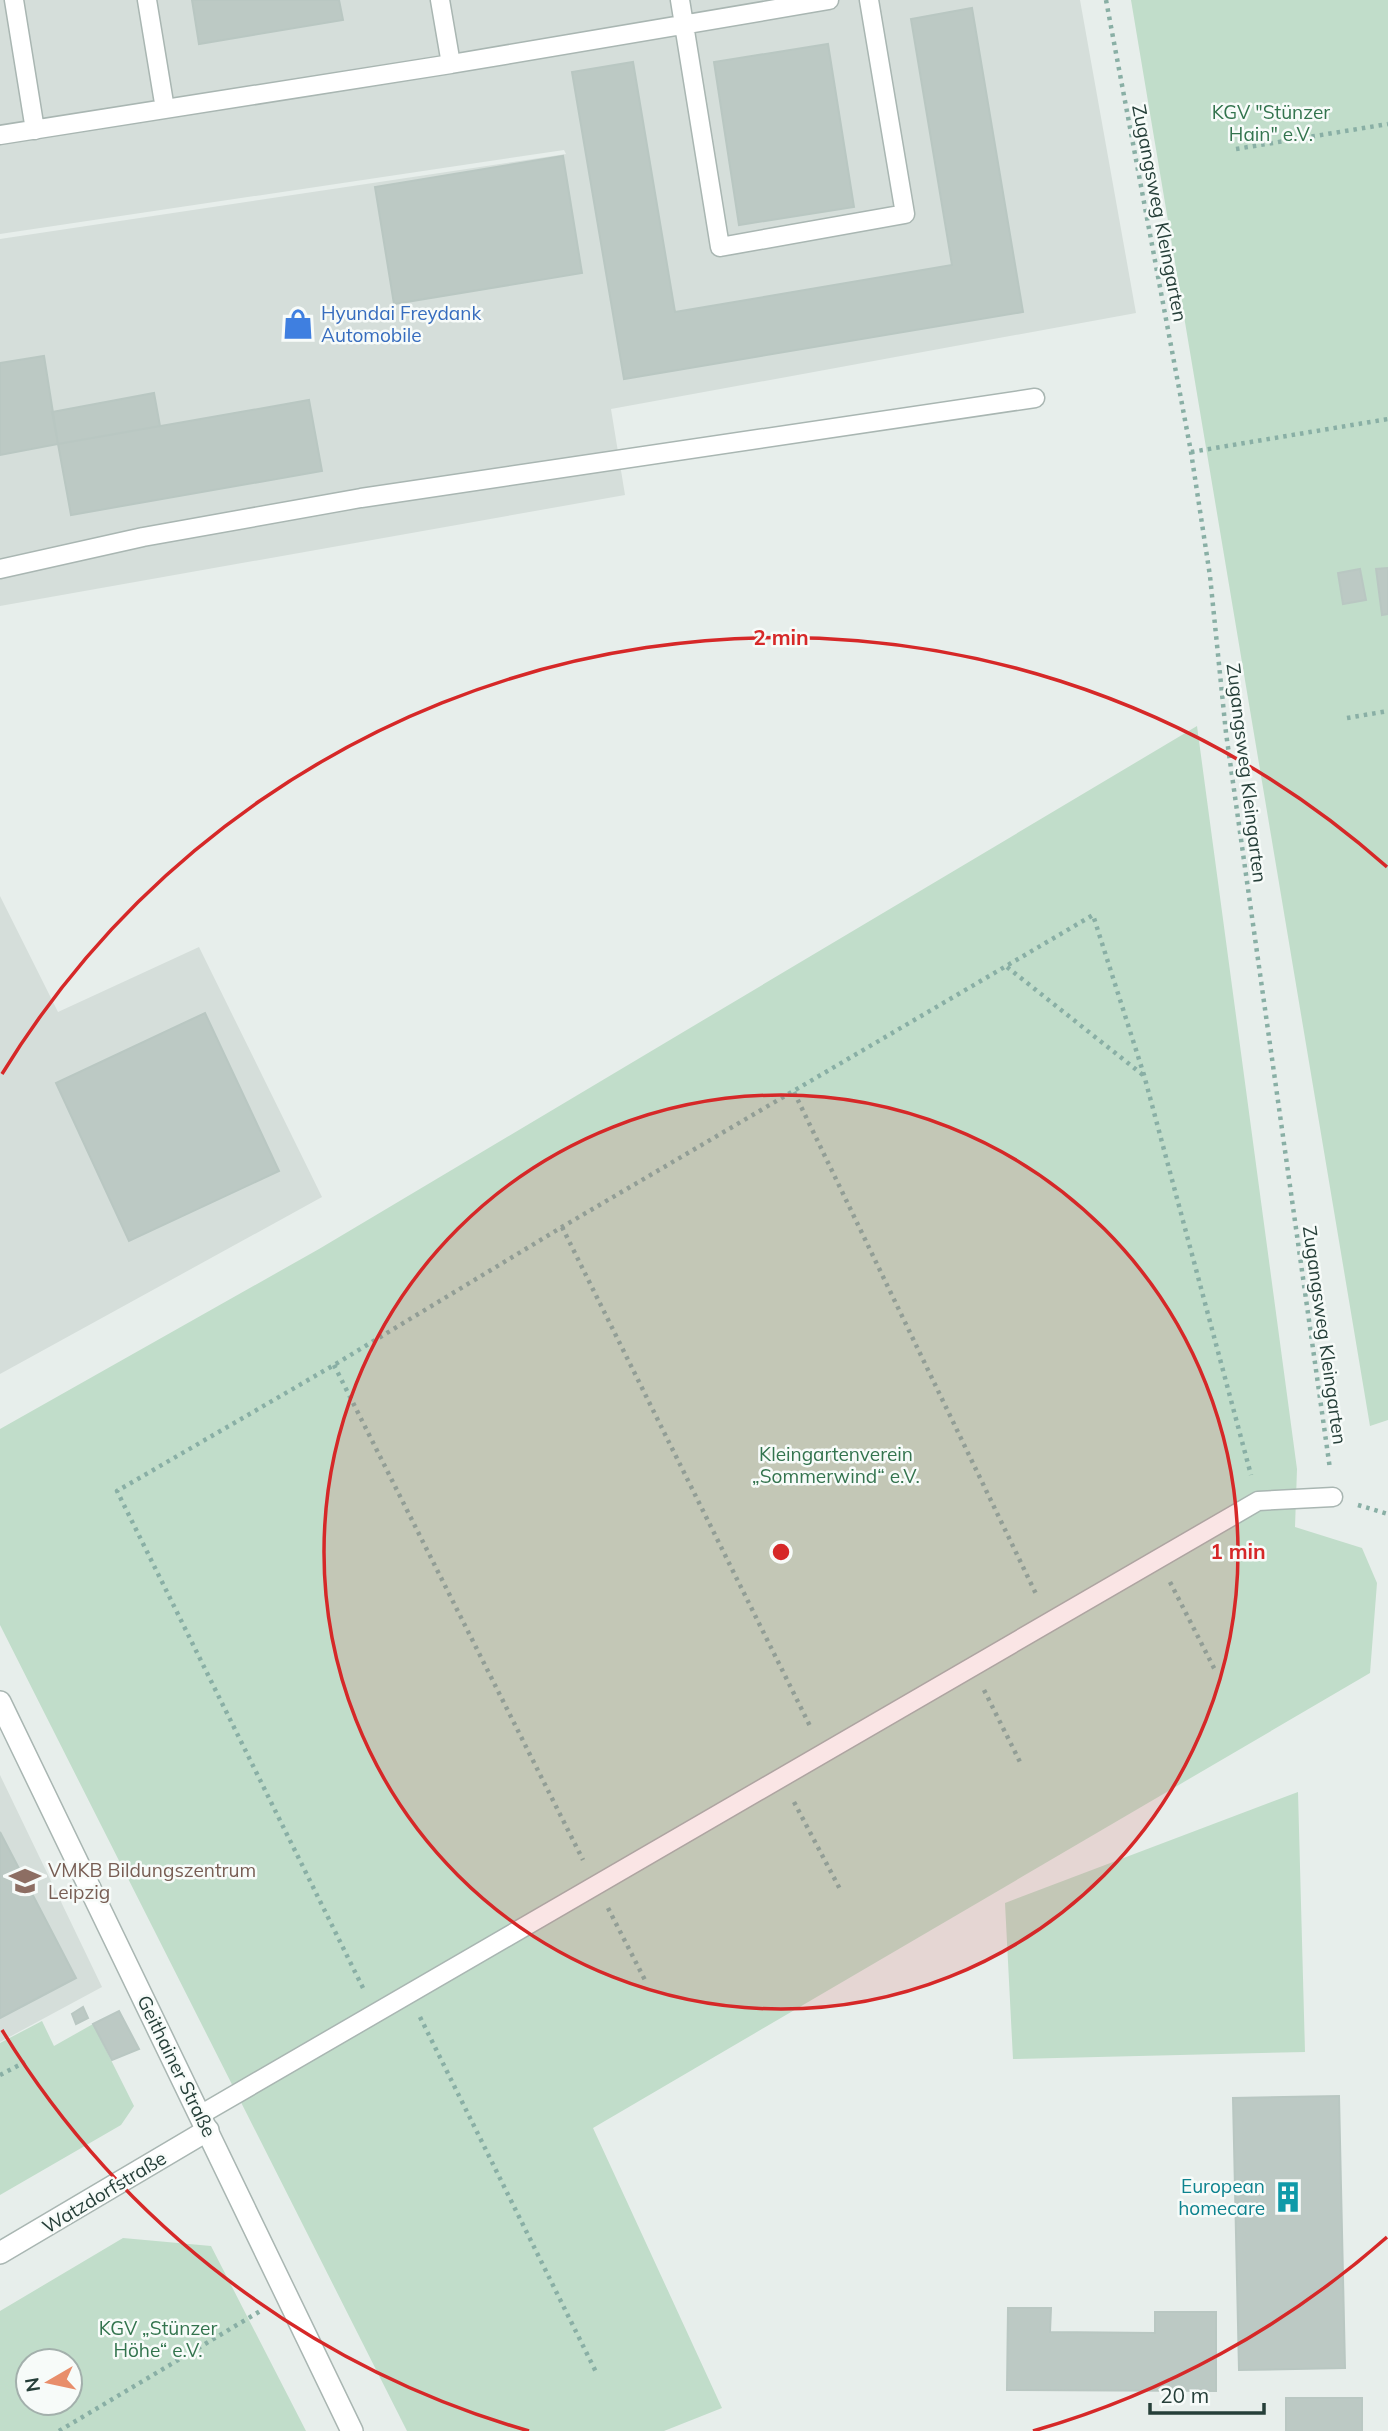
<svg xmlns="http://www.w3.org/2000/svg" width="1388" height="2431" font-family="Mulish,sans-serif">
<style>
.built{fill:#d5deda}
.green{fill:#c1ddca;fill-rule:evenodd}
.building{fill:#bcc9c4;stroke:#b9c7c2;stroke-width:2}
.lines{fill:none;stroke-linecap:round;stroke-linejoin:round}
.service-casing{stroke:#a9b6b2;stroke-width:21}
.minor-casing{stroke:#a9b6b2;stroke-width:24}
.tertiary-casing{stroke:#a9b6b2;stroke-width:24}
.path{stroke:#89afa5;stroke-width:4.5;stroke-dasharray:3.5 5;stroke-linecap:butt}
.service{stroke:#fff;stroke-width:18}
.minor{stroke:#fff;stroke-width:21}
.tertiary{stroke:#fff;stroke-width:21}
.ring{fill:none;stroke:#d62828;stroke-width:3.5}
.labels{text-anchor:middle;stroke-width:5;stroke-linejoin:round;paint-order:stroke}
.park-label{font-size:19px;fill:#33744e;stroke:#f7fbf9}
.street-label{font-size:19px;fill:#263f39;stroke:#f7fbf9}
.shop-label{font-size:19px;fill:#366cbe;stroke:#f7fbf9;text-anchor:start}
.education-label{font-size:19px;fill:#785e54;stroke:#f7fbf9;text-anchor:start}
.culture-label{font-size:19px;fill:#0d838f;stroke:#f7fbf9;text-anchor:end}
.centre{fill:#d62828;stroke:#f7fbf9;stroke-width:3.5}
.ring-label{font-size:21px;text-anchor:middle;font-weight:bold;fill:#d62828;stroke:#f7fbf9;stroke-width:5;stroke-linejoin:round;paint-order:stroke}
</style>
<rect width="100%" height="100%" fill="#e7eeeb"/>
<path class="built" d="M0 0H1080L1136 313 611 409 625 495 0 606V239L566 154 564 150 0 234Z
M0 896 58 1012 199 947 322 1197 0 1374Z
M0 1775 102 1987 0 2042Z"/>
<path class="green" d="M1131 0H1388V1420L1370 1426Z
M1197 726 1297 1469 1295 1527 1362 1548 1377 1583 1370 1673 593 2128 722 2408 664 2431H407L0 1625V1429L319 1249Z
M1298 1792 1305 2052 1013 2059 1005 1903Z
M42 2021 54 2046 93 2024 134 2106 121 2125 0 2195V2043Z
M123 2238 211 2246 306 2431H0V2311ZM28 2361H70V2403H28Z"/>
<path class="building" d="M192 0H339L343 20 199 44Z
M972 8 1023 312 624 379 572 72 633 62 675 312 952 265 911 19Z
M828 44 854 207 739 225 714 62Z
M563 156 582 273 394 304 375 187Z
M44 356 58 444 0 455V363Z
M154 393 160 426 58 444 52 412Z
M309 400 322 471 71 515 58 444Z
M1388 568V614L1382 615 1376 569Z
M1360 569 1366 600 1343 604 1338 573Z
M205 1013 279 1171 129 1241 56 1083Z
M0 1832 76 1978 0 2018Z
M83 2007 88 2018 76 2024 72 2014Z
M119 2011 139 2049 112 2060 93 2024Z
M1339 2096 1345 2368 1239 2370 1233 2098Z
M1008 2308H1051L1050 2332 1155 2333V2312H1216V2391L1007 2390Z
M1286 2398H1362V2431H1286Z"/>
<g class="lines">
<defs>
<path id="service" d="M14 0 35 130
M147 0 165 109
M680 0 720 247 905 214 869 0
M451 64 829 0
M0 135 451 64 440 0
M0 569 143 537 361 498 1035 398
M200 2115 1258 1501 1333 1497"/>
<path id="minor" d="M0 2253 208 2130"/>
<path id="tertiary" d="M0 1702 352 2431"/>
</defs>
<use href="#service" class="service-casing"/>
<use href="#minor" class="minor-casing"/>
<use href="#tertiary" class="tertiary-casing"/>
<path class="path" d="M1106 0 1191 452 1210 576 1226 733 1330 1469
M1236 149 1388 124
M1191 452 1388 419
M1347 718 1388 711
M1007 967 1143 1075
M794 1092 1037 1596
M562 1227 811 1728
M334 1365 583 1860
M1358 1505 1388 1514
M1170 1582 1215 1670
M984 1690 1020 1762
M794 1802 841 1891
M608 1908 646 1982
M363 1988 117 1491 334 1365 562 1227 1093 915 1144 1075 1251 1475
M420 2017 596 2372
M0 2075 25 2062
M59 2431 262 2310"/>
<use href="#service" class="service"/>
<use href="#minor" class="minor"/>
<use href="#tertiary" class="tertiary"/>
</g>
<circle cx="781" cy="1552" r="457" fill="#d62828" fill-opacity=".12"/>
<g class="ring">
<circle cx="781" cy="1552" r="457"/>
<path d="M1387 2237A914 914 0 0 1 1033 2431M529 2431A914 914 0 0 1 2 2030M2 1074A914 914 0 0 1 1387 867"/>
</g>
<defs>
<symbol id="shop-bare" viewBox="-9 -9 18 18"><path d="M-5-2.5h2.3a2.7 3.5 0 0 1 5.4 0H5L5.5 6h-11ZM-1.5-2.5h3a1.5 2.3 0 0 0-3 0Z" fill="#3f7fe0" stroke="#f7fbf9" stroke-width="2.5" paint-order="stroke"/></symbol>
<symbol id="school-bare" viewBox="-9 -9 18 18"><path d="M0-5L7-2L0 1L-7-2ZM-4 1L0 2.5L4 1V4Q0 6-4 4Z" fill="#8d6e63" stroke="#f7fbf9" stroke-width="2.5" paint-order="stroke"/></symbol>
<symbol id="building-bare" viewBox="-9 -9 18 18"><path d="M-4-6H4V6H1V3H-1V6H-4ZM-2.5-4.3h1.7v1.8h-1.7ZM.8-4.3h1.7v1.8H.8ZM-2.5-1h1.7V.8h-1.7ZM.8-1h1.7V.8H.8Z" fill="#0f9aa8" stroke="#f7fbf9" stroke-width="2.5" paint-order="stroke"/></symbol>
</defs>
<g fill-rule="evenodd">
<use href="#shop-bare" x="276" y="302" width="44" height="44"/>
<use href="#school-bare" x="3" y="1859" width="44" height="44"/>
<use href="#building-bare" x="1266" y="2175" width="44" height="44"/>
</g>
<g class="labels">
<g class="park-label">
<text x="1271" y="119">KGV "Stünzer<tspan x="1271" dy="22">Hain" e.V.</tspan></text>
<text x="836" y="1461">Kleingartenverein<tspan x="836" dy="22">„Sommerwind“ e.V.</tspan></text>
<text x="158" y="2335">KGV „Stünzer<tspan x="158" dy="22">Höhe“ e.V.</tspan></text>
</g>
<g class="street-label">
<text transform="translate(1160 213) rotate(79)" y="7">Zugangsweg Kleingarten</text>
<text transform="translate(1247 773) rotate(83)" y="7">Zugangsweg Kleingarten</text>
<text transform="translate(1325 1335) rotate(82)" y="7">Zugangsweg Kleingarten</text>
<text transform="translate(177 2066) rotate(64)" y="7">Geithainer Straße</text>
<text transform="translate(104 2192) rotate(-31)" y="7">Watzdorfstraße</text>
</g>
<g class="shop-label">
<text x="321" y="320">Hyundai Freydank<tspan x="321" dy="22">Automobile</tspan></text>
</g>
<g class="education-label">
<text x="48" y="1877">VMKB Bildungszentrum<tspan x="48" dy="22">Leipzig</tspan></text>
</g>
<g class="culture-label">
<text x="1265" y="2193">European<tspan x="1265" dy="22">homecare</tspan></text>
</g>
</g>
<circle cx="781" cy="1552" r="10" class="centre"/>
<g class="ring-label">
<text x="781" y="645">2 min</text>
<text x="1238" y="1559">1 min</text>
</g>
<g transform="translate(49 2382) rotate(261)"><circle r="33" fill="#f7fbf9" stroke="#a3b0ac" stroke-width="2"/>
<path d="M0-5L12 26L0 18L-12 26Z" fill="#e88e6b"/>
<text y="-10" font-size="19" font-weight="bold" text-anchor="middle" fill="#263f39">N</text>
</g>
<path d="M1150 2403v10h114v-10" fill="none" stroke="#263f39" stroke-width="3.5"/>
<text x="1160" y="2403" font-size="21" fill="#263f39" stroke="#f7fbf9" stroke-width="5" paint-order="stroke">20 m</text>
</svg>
